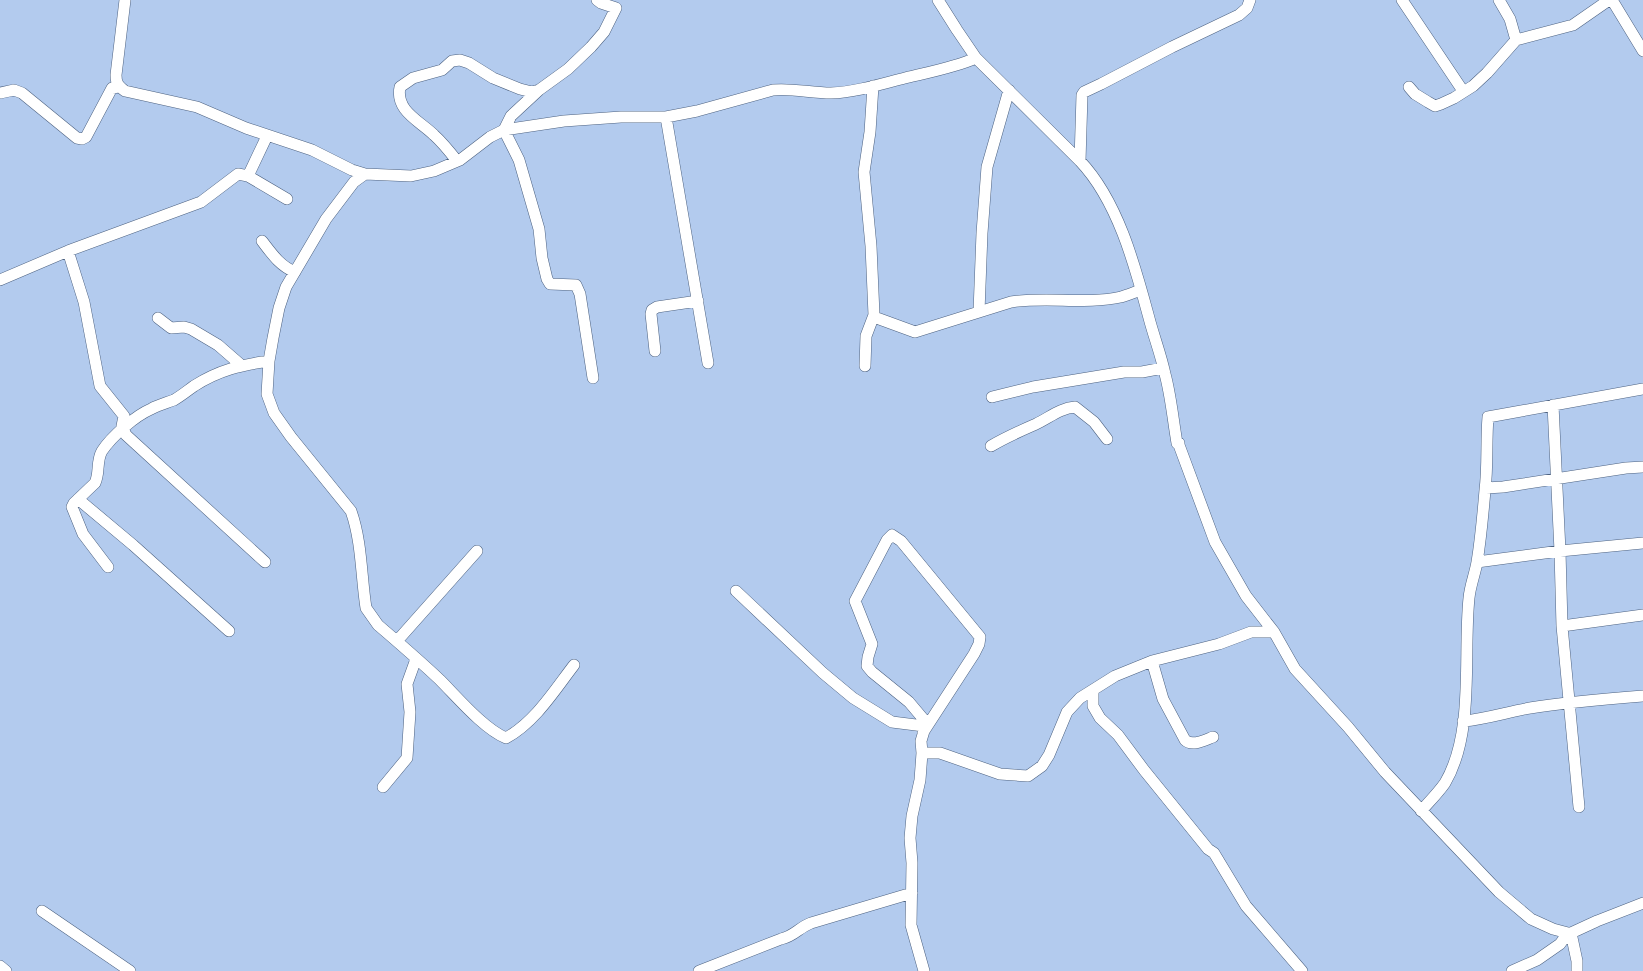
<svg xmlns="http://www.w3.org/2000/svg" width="1643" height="971" font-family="Helvetica,sans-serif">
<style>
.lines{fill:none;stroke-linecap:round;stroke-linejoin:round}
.minor-casing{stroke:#4d6281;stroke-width:12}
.minor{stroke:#fff;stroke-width:11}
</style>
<rect width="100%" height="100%" fill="#b3cbee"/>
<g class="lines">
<defs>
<path id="minor" d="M125 0 116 75C116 83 118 86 125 91L197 107 246 128 312 150 352 170 365 174
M938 0 957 30 976 58 1080 161C1118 201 1135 266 1149 318 1154 337 1161 355 1165 374 1171 396 1173 420 1177 443H1179V445L1215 542 1246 596 1274 632 1295 669 1348 727 1385 772 1499 892 1531 919 1553 929 1568 933H1571L1597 921 1643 903
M1402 0 1463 91
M1499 0 1510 19 1516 40
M1612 0 1643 51
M1409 87 1415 94 1428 102 1435 106 1441 104 1454 98 1473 86 1487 73 1516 40 1573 25 1609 0
M539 90 511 116 504 130 519 160 539 229 542 258 547 279 550 284 576 285 580 294 593 378
M0 93 14 90 22 93 77 138 82 139 86 137 112 88 119 87
M666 117 708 363
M457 161C450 152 443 143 434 135 420 121 395 111 400 87L413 78 442 70 452 61 460 60 469 63 493 78 520 89 532 92 539 90 568 69 591 47 604 32 616 8 601 3 597 0
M1080 161 1082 95 1084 92 1101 84 1172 47 1239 15 1247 8 1250 0
M248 176 287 199
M262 241C272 254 280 266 295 272
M68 251 84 302 100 386 124 416 122 426 126 435 265 562
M0 280 68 251 201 202 238 174 248 176 267 136
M979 312 982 233 987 167 1009 90
M874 317 915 332 1011 302C1048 296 1085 305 1121 297 1128 295 1135 292 1141 290
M158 318 171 328 184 327 191 329 218 345 241 365
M655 351 651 314 652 310 657 307 698 301
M865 366 866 336 874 315 871 246 864 172 870 132 873 86
M992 397 1033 387 1124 372H1142L1163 368
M1553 405 1560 551 1562 626 1579 807
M991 446C1006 437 1020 431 1036 424 1049 418 1060 408 1075 407L1094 422 1107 439
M1486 488 1503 487 1626 468 1643 467
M78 499 133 545 229 631
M1477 562 1560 551 1643 543
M108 567 83 534 72 507 74 503 95 483C100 473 96 461 102 451 112 436 135 416 151 409 158 405 166 403 174 400 181 396 187 391 194 386 219 370 241 365 269 361
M736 591 823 673 853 698 892 722 924 726
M1562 626 1643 615
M397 641 477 551
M1152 661 1163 699 1185 740C1192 747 1205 740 1213 737
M574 665C554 691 535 722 506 738 484 729 457 697 440 680 420 661 399 643 378 625L366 608C361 576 362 542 351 511L291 437 274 413 267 394 269 361 273 338 279 308 286 287 326 219 354 182 365 174 411 176 434 171 460 160 490 137 504 130 564 121 621 117H666L697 111 773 90C792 88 811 93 831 93 856 92 881 84 905 78 929 72 953 68 976 58
M1093 692V706L1100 718 1118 735 1144 770 1208 849 1214 853 1246 906 1302 971
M1463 721C1486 719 1507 712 1530 708 1567 702 1605 699 1643 696
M922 753 921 741 924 731 974 654 979 644 980 637 901 541 892 535 887 540 855 601 872 644 868 657 867 666 872 672 909 702 925 721 923 733
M383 787 407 758 410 712 407 684 416 659
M1421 811C1429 802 1438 793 1445 783 1475 732 1463 655 1469 598 1470 586 1475 574 1477 562 1481 538 1483 514 1485 490 1488 466 1486 441 1488 417L1643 389
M42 911 130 971
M1571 933 1577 961V971
M0 966 6 971
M699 971 781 939C795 936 798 928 811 923L912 893
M924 971 911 925 912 863 910 838 912 816 920 780 922 753H940L1000 774 1028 776 1042 766 1049 755 1067 712 1080 698 1115 676 1152 661 1219 644 1251 632H1274
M1512 971 1537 960 1560 944 1568 933"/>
</defs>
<use href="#minor" class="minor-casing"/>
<use href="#minor" class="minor"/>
</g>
</svg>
